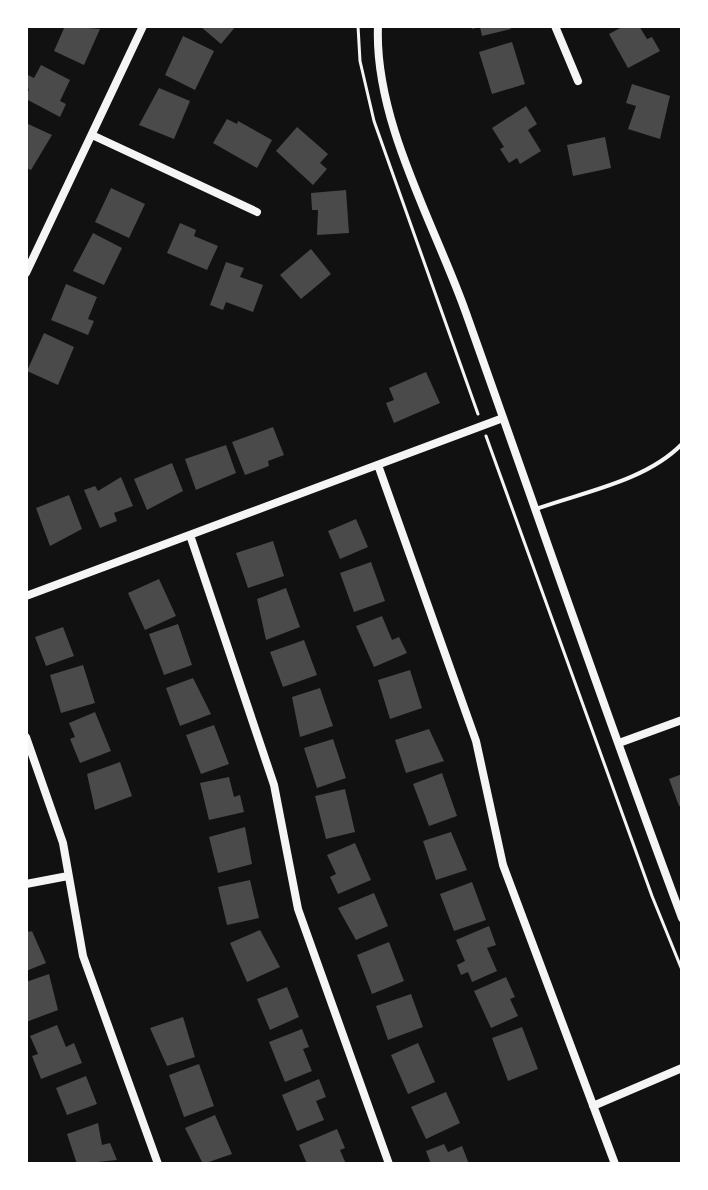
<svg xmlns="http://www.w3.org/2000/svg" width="708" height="1190" font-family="'DejaVu Sans',sans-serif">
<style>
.building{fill:#4a4a4a}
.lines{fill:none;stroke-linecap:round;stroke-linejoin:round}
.path{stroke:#f5f5f5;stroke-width:3}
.service{stroke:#f5f5f5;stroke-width:4}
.minor{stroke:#f5f5f5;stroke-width:8}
</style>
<rect width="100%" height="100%" fill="#111"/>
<path class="building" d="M65 26 100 29 84 65 54 51Z
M200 26H236L221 44Z
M471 26H510L511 29 482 36 480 27 472 29Z
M624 26H639L647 39 652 37 660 51 628 68 609 34Z
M183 36 214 51 195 90 165 75Z
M512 42 525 84 492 94 479 52Z
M41 65 70 80 60 101 66 104 60 117 26 99 29 89 26 88V74L34 78Z
M632 84 670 96 660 139 628 129 636 106 626 103Z
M159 88 190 101 174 139 139 125Z
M526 106 537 124 528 130 541 151 520 164 517 158 509 163 500 149 504 147 492 128Z
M227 119 237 124 238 121 272 140 257 168 213 143Z
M26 123 52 135 31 170 26 168Z
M297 127 328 154 320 163 327 169 313 185 276 151Z
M605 137 611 168 573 176 567 145Z
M111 188 145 204 129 238 95 222Z
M346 190 349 233 317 235 318 210H312L311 193Z
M180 223 196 230 194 236 218 246 207 270 167 253Z
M93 233 122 248 104 285 73 271Z
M311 249 331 274 301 299 280 275Z
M226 262 244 268 240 277 263 285 253 312 226 302 223 310 210 305Z
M66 284 97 297 88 319 94 321 88 335 51 320Z
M44 333 74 347 58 385 27 371Z
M426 372 440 403 394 423 386 403 394 400 389 388Z
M273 427 284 455 268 461 269 466 245 475 232 442Z
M226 445 236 473 196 490 185 459Z
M172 463 183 491 147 510 134 479Z
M121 477 133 506 114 513 117 521 100 528 84 490 95 486 98 491Z
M69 495 82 529 50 546 36 508Z
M356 519 368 547 340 559 328 531Z
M273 541 284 576 248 588 236 553Z
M371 562 385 601 354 612 340 573Z
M159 579 176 616 145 630 128 593Z
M286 588 300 627 266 640 257 599Z
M382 616 392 640 399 637 407 653 374 667 356 626Z
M178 624 192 665 164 675 149 634Z
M63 627 74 656 46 666 35 637Z
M304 640 317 675 283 687 270 652Z
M83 665 95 703 61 713 50 675Z
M410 670 422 708 390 719 378 680Z
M193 678 211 714 180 726 166 688Z
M320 688 333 726 300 737 292 697Z
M95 712 111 751 80 763 70 739 75 737 69 723Z
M214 725 229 764 201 774 186 735Z
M429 729 444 761 406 773 395 740Z
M333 739 346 778 317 788 304 748Z
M120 762 132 796 95 810 87 774Z
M442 773 457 816 429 826 413 784Z
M682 774V805L679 806 669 779Z
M229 777 234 797 240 795 244 812 209 820 200 783Z
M345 789 355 832 326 839 315 796Z
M245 827 252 864 218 873 209 837Z
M451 832 467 870 436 880 423 841Z
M355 843 371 880 338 894 330 877 336 874 327 855Z
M250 880 259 918 227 925 218 887Z
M472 882 486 920 454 931 440 894Z
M374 893 388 926 356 940 338 908Z
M489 926 496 945 487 948 497 971 472 982 468 972 461 975 457 965 465 961 456 940Z
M26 927 29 932 32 931 46 963 26 971Z
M260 930 280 967 247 982 230 943Z
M389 942 404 981 372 994 357 955Z
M49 974 58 1010 26 1022V982Z
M506 977 515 997 510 999 518 1016 491 1028 474 991Z
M287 987 299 1017 270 1030 257 999Z
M411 994 423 1027 388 1040 376 1006Z
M183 1017 195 1057 167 1066 150 1028Z
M57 1025 66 1047 74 1043 82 1063 41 1079 32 1056 38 1054 30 1036Z
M522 1027 538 1069 508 1081 492 1038Z
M302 1029 309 1047 303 1049 312 1071 285 1082 269 1042Z
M418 1043 435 1082 408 1094 391 1055Z
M199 1064 214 1106 184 1117 169 1075Z
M86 1076 97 1104 67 1115 56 1088Z
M319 1079 326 1097 316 1101 324 1120 297 1131 282 1095Z
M446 1092 460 1123 426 1139 411 1107Z
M215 1115 232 1154 203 1164 185 1128Z
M98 1123 102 1145 110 1143 117 1160 77 1164 67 1134Z
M337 1129 345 1148 340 1150 346 1164H307L299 1145Z
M444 1144 448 1152 462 1146 469 1164H431L426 1151Z"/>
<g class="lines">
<path class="path" d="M358 26 360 61 374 121 478 414
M486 436 652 896 682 970"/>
<path class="service" d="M536 509C583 492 646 481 682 444"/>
<path class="minor" d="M378 26C374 121 435 225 466 313 538 515 607 718 682 918
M555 26 578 81
M92 135 257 212
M26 273 143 26
M378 465 476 741 503 865 615 1164
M190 535 274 785 298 909 389 1164
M26 596 503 418
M26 737 63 843 83 956 158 1164
M619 743 682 720
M26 884 68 876
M593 1106 682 1068"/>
</g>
<rect width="708" height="1190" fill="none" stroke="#ffffff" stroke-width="56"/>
</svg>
